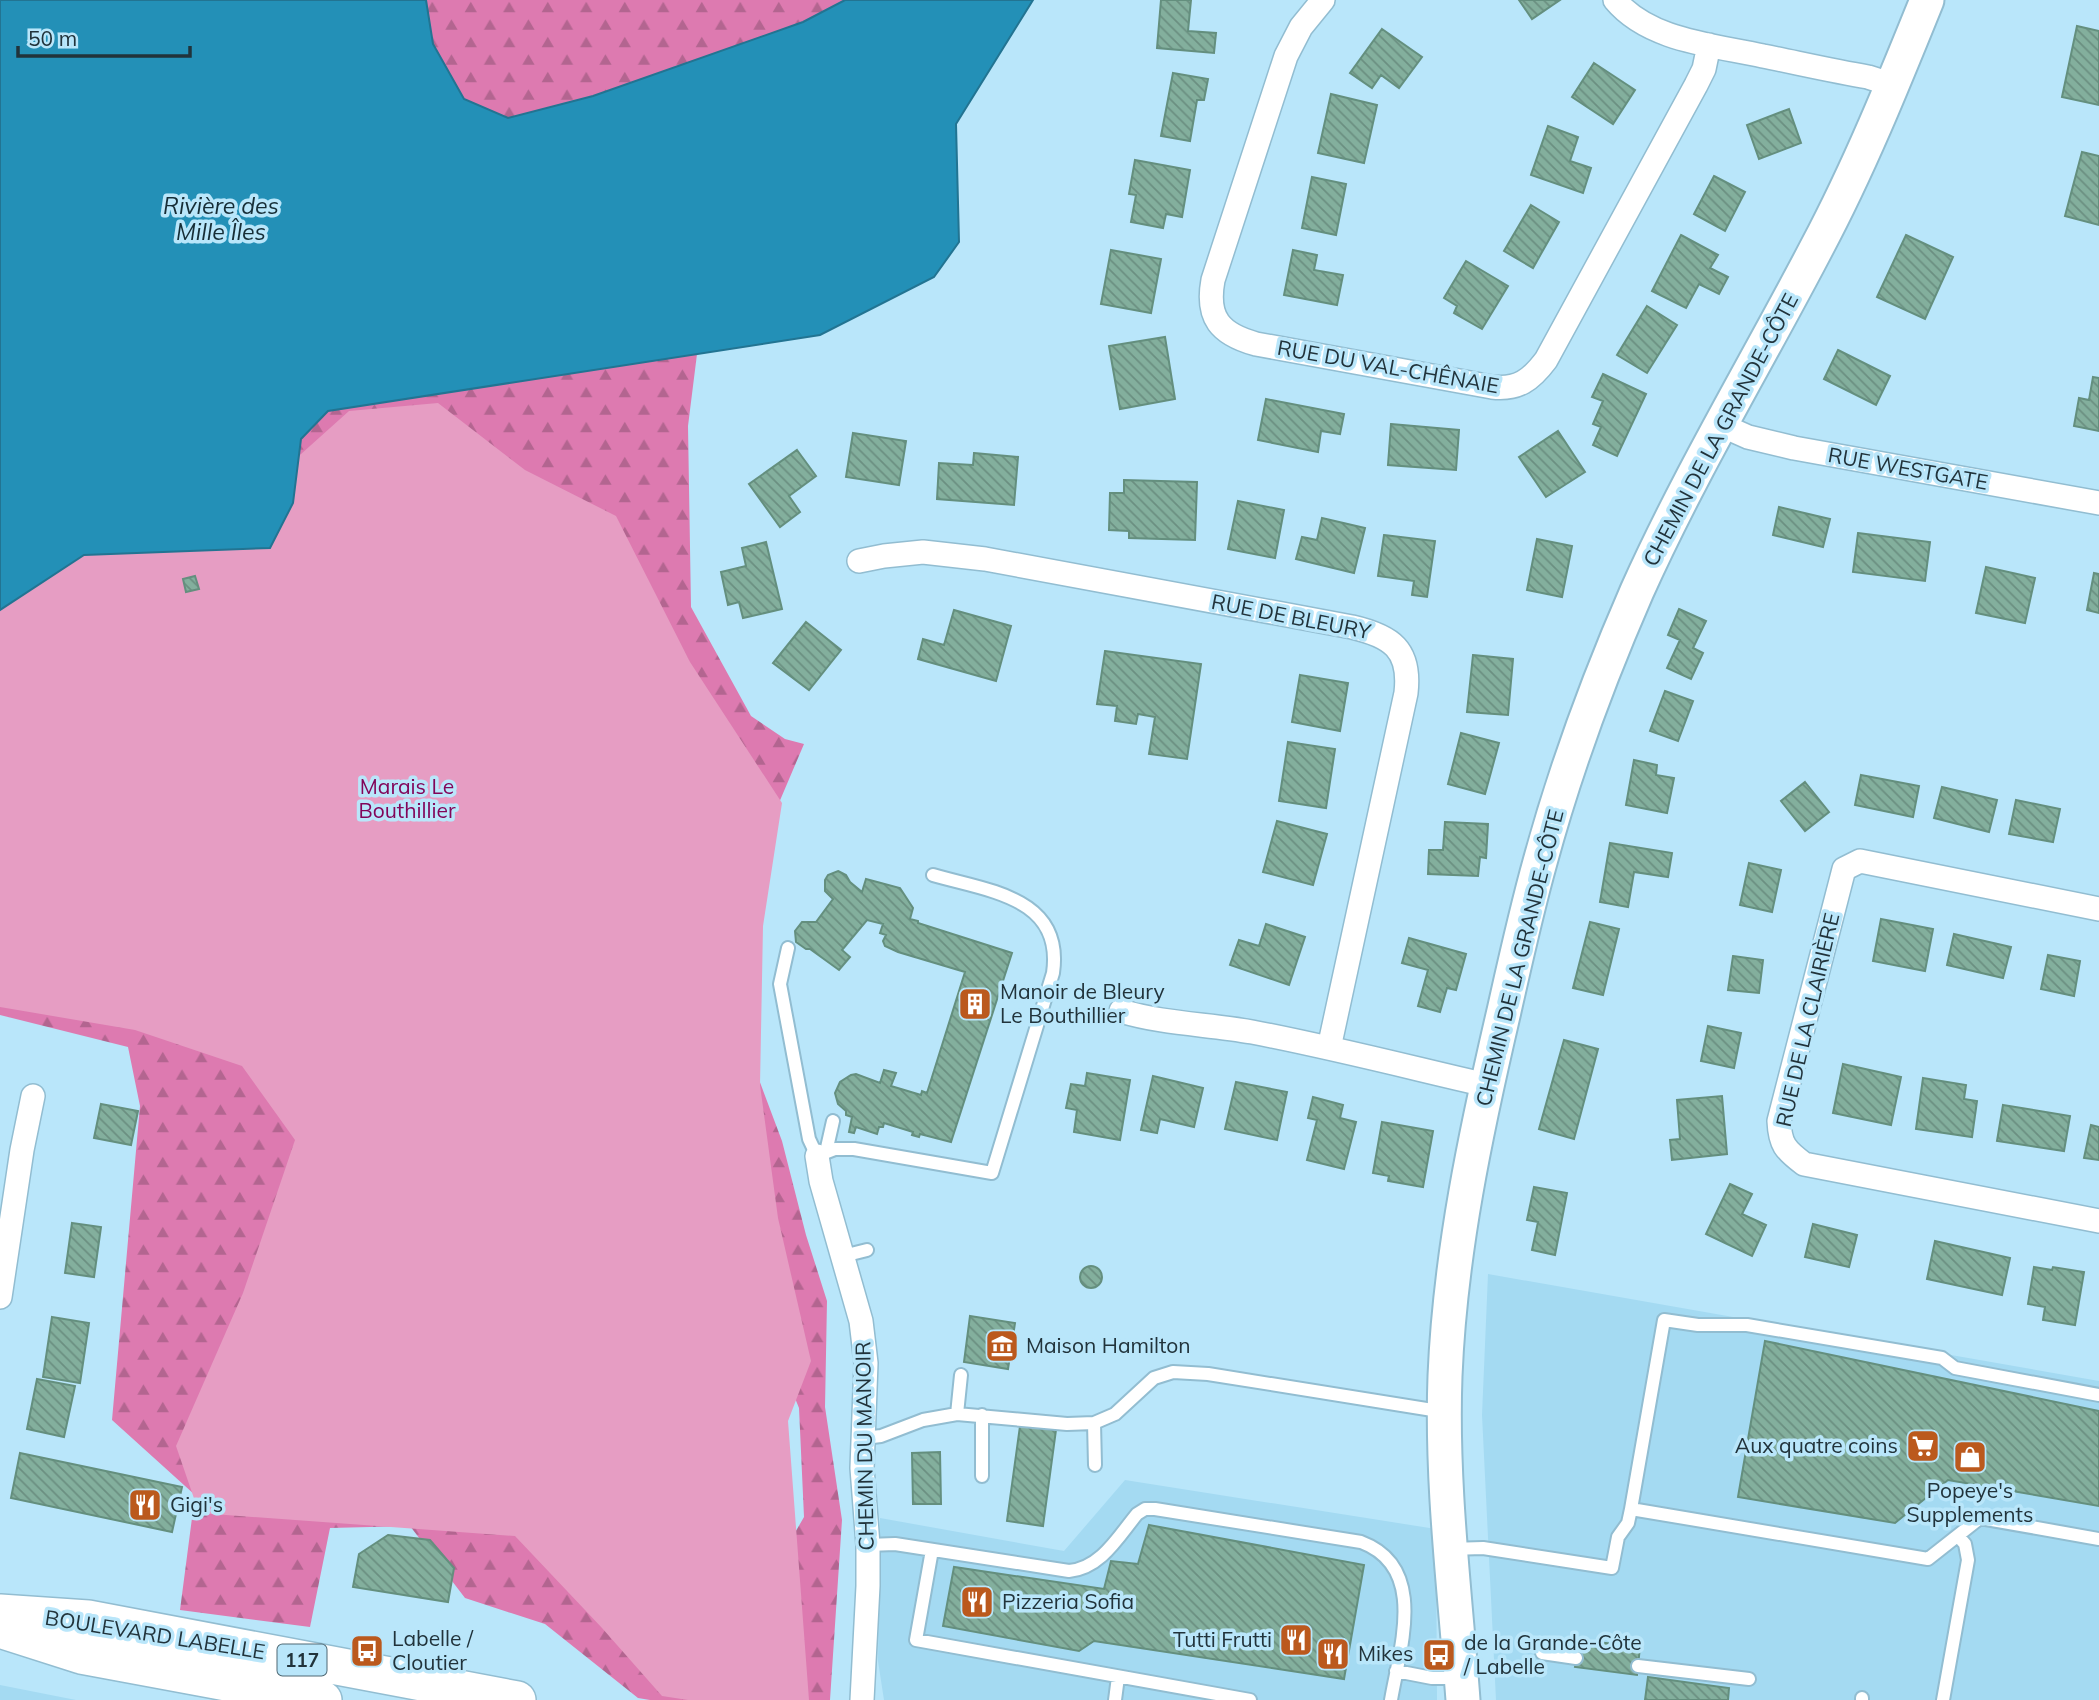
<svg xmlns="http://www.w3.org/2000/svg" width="2099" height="1700" font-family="Mulish,sans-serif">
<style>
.built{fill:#a4daf2}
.forest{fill:url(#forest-firs)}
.park{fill:#e69dc3}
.water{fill:#2390b7;stroke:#227492;stroke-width:2}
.building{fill:url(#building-back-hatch);stroke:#648f7e;stroke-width:2}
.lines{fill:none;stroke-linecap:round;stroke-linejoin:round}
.lane-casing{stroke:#92bdd1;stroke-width:16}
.street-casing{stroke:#92bdd1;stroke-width:26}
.secondary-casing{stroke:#92bdd1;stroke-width:37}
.primary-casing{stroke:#92bdd1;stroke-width:40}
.lane{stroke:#fff;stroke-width:12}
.street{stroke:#fff;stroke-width:23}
.secondary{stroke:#fff;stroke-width:33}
.primary{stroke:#fff;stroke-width:37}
.labels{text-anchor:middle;stroke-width:7;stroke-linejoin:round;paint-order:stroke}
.shield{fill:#b9e6fa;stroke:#4f6974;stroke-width:2}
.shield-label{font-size:19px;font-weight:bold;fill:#21333b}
.street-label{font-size:21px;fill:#21333b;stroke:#b9e6fa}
.park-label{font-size:21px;fill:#820559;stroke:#b9e6fa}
.poi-label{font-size:21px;fill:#21333b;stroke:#b9e6fa;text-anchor:start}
.water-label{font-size:23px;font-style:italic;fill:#162d36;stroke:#b9e6fa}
</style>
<defs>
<pattern id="forest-firs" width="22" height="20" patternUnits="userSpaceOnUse" patternTransform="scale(1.75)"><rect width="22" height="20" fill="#dd7ab0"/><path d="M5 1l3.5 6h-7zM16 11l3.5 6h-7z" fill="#b36590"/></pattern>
<pattern id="building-back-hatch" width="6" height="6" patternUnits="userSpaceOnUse" patternTransform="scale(1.75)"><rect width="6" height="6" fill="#83af9d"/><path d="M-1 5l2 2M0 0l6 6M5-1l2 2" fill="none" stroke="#6b8f81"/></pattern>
</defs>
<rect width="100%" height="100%" fill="#b9e6fa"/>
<path class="built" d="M1488 1274 2099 1381V1700H1496L1482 1415Z
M1125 1480 1436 1529 1437 1700H884L878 1661 880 1518 1064 1551Z
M0 1685 76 1700H0Z"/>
<path class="forest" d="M426 0H845L803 22 593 96 508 119 464 99 433 44Z
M697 354 688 426 691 607 751 716 785 739 804 744 744 885 749 1053 782 1141 806 1235 827 1301 825 1407 842 1520 830 1700H650L638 1698 545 1624 465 1598 410 1526 330 1528 310 1627 180 1610 195 1495 112 1420 140 1106 128 1047 0 1015V643L748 1614 804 1517 799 1408 739 1260 293 503 301 439 328 411Z"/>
<path class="park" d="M438 403 525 470 616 516 690 662 782 803 763 926 760 1085 778 1218 811 1361 788 1421 809 1700H688L662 1696 602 1628 515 1536 199 1513 176 1446 243 1293 295 1140 242 1066 135 1030 0 1007V604L40 574 291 463 349 411Z"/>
<path class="water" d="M0 0H426L433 44 464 99 508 118 593 96 803 22 845 0H1033L956 124 959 242 934 277 820 335 328 411 301 439 293 503 270 548 84 555 0 610Z"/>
<path class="building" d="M1161 0H1191L1188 31 1216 33 1214 53 1157 48Z
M1519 0H1560L1532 19Z
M2077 26 2099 31V105L2062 97Z
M1382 29 1422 57 1399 88 1381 75 1372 88 1350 73Z
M1594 63 1635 90 1613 124 1572 97Z
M1173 73 1208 79 1204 100H1197L1190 141 1161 136Z
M1331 94 1377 105 1364 163 1318 153Z
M1789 109 1801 143 1759 159 1747 125Z
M1548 126 1578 137 1570 161 1591 168 1583 193 1531 175Z
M2082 152 2099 156V225L2065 216Z
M1135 160 1190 170 1182 217 1166 214 1163 228 1131 222 1136 195 1129 194Z
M1714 176 1745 192 1725 231 1694 214Z
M1312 177 1346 184 1336 235 1302 228Z
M1531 205 1559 222 1533 268 1504 251Z
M1681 235 1718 255 1710 268 1728 277 1719 294 1699 284 1686 308 1652 291Z
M1906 235 1953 257 1925 319 1877 297Z
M1111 250 1161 259 1151 313 1101 304Z
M1293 250 1317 255 1314 270 1343 275 1337 305 1284 295Z
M1466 261 1508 286 1482 329 1454 313 1457 306 1444 298Z
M1647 306 1677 325 1647 373 1617 355Z
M1165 337 1175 399 1120 409 1109 346Z
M1838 350 1890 376 1876 405 1824 379Z
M1603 374 1646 394 1617 456 1593 445 1601 427 1593 424 1603 401 1592 397Z
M2093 377 2099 378V431L2074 426 2079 398 2089 400Z
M1266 399 1344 414 1340 434 1321 431 1318 452 1258 440Z
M1391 424 1459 430 1456 470 1388 465Z
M1558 431 1585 472 1546 497 1519 457Z
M853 433 906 441 899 485 846 477Z
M797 450 816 476 789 496 800 512 780 527 749 484Z
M974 453 1018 457 1014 505 937 499 939 463 973 465Z
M1124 480 1197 482 1195 540 1129 538V531L1109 530 1110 493H1124Z
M1238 501 1284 510 1275 558 1228 549Z
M1779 507 1830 519 1823 547 1773 535Z
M1322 518 1365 528 1354 573 1296 559 1302 537 1317 540Z
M1858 533 1930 542 1925 581 1853 572Z
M1384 535 1435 541 1427 597 1412 595 1414 581 1378 576Z
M1537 539 1572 546 1562 597 1527 590Z
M766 542 782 609 743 618 739 602 728 605 721 572 746 566 742 548Z
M1986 567 2035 578 2025 623 1976 613Z
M2094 573 2099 574V613L2087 610Z
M195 576 199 589 186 592 183 579Z
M1679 609 1706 621 1693 648 1703 653 1691 679 1667 668 1680 640 1668 635Z
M954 610 1011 626 996 681 918 659 923 639 944 645Z
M806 622 841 650 809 690 773 663Z
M1105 651 1201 664 1187 759 1149 754 1155 717 1138 714 1136 724 1115 721 1117 706 1097 704Z
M1473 655 1513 659 1508 715 1467 712Z
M1300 675 1348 683 1340 731 1292 722Z
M1665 691 1693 701 1678 741 1650 731Z
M1461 733 1499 743 1485 794 1448 784Z
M1288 742 1335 749 1326 808 1279 801Z
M1634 760 1657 765 1656 775 1674 778 1667 813 1626 805Z
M1861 775 1919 786 1913 817 1855 805Z
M1805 782 1829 812 1805 831 1781 801Z
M1942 787 1997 800 1989 832 1934 818Z
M2016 800 2060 809 2053 842 2009 834Z
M1277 821 1327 834 1313 885 1263 872Z
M1445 822 1488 824 1486 858 1480 857 1478 876 1428 874 1429 850H1443Z
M1610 843 1672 853 1668 877 1634 872 1628 907 1600 902Z
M1749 863 1781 870 1772 912 1740 905Z
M838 871 846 875 850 882 862 892 866 879 900 888 913 908 910 919 918 921V923L1012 953 951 1142 920 1134 919 1137 912 1135 913 1132 884 1123 883 1127H879L877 1134 856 1127 854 1133 849 1132 852 1117 846 1115V1111L838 1104 835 1093 840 1082 851 1075 856 1074 880 1083 884 1070 896 1073 891 1086 921 1095 922 1091 927 1093 965 972 898 952 885 946 883 941 886 935 880 933 883 924 867 920 842 950 850 957 839 970 810 949H806L796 942 795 931 802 922H816L833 899 825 891V880L828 875Z
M1881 919 1933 929 1925 971 1873 961Z
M1590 922 1619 929 1603 995 1573 988Z
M1266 924 1305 937 1289 985 1230 965 1239 940 1259 946Z
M1954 934 2011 947 2003 978 1947 965Z
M1409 938 1466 954 1456 990 1447 988 1440 1012 1418 1006 1428 970 1402 963Z
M2048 955 2080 961 2074 996 2041 989Z
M1733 956 1763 960 1759 993 1728 990Z
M1708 1026 1741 1033 1734 1068 1701 1061Z
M1564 1040 1598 1049 1574 1139 1539 1129Z
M1843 1064 1901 1077 1891 1125 1833 1113Z
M1087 1073 1130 1080 1120 1140 1074 1132 1077 1110 1066 1108 1071 1084 1085 1086Z
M1153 1076 1203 1088 1194 1127 1160 1119 1157 1133 1141 1130Z
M1923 1078 1966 1085 1964 1099 1977 1101 1972 1137 1916 1129Z
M1236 1082 1287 1092 1277 1140 1225 1129Z
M1722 1096 1727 1154 1672 1160 1670 1140 1680 1139 1677 1100Z
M1313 1097 1343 1105 1340 1118 1356 1122 1344 1169 1307 1160 1317 1120 1308 1118Z
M101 1104 138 1111 131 1145 94 1138Z
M2003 1105 2070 1116 2064 1151 1997 1141Z
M1382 1122 1433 1131 1423 1187 1388 1181 1389 1176 1373 1173Z
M2091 1125 2099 1127V1160L2084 1158Z
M1730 1184 1752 1194 1742 1214 1766 1225 1752 1256 1706 1234Z
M1534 1187 1567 1193 1555 1255 1532 1250 1538 1222 1527 1220Z
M72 1223 101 1227 94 1277 65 1273Z
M1813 1224 1857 1235 1849 1267 1805 1257Z
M1935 1241 2010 1258 2002 1295 1927 1279Z
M1080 1277a11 11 0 1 1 22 0a11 11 0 1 1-22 0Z
M2034 1267 2052 1270 2053 1267 2084 1272 2075 1325 2043 1320 2045 1307 2028 1304Z
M970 1316 1015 1323 1008 1369 964 1362Z
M52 1317 89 1323 80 1383 43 1377Z
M1765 1341 2099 1411V1506L1948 1480 1895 1523 1738 1497Z
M37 1379 75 1386 64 1437 27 1429Z
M1020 1426 1056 1430 1043 1526 1007 1521Z
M940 1452 941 1504H913L912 1453Z
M20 1453 182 1487 172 1532 11 1498Z
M1149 1525 1364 1565 1344 1679 1094 1641 1079 1651 943 1626 954 1567 1104 1589 1111 1561 1138 1564Z
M388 1535 430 1540 454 1568 448 1602 353 1587 359 1554Z
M1579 1640 1640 1647 1637 1675 1575 1667Z
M1648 1677 1729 1688 1728 1700H1645Z"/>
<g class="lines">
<defs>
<path id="lane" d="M788 948 780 984 809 1139 817 1156 835 1149H854L992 1173 1053 973C1064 897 988 891 933 875
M826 1152 833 1121
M843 1256 867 1250
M2099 1395 1955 1368 1942 1358 1747 1325H1698L1664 1320 1631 1509 1928 1559 1980 1518 2099 1539
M957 1414 961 1375
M1094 1423 1095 1465
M864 1438 881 1436 923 1420 957 1414 1067 1424 1094 1423 1115 1414 1154 1378 1173 1372 1208 1374 1445 1412
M982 1476V1415
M868 1545 895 1544 1069 1571C1101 1568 1118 1537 1137 1514L1145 1509H1155L1361 1542C1428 1567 1400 1647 1391 1700
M1450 1549 1483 1548 1612 1568 1618 1537 1628 1523 1631 1509
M932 1550 916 1640 1250 1700
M1542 1653 1576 1658
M1638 1666 1749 1679
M1396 1671 1432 1678H1461
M1115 1700 1118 1677
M1862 1700V1698
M1943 1700 1968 1560 1965 1544 1958 1536"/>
<path id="street" d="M1323 0 1301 27 1286 56 1213 280C1206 318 1220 334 1256 344L1492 387C1518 390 1531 380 1546 360L1696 85 1704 69 1709 45
M1615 0C1649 41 1714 45 1763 56 1798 63 1833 71 1868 77L1893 85
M1721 425 1748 437 1794 448 2099 503
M859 561 884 556 923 552 985 559 1352 627C1391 636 1411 649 1406 693L1329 1048
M2099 909 1860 861 1844 869 1779 1121C1780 1144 1785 1150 1804 1164L2099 1221
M1121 1011C1164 1024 1208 1024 1252 1032 1331 1047 1408 1067 1486 1085
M817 1156 821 1181 861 1321 866 1363 862 1468 868 1545V1586L862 1700
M0 1297 22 1150 33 1096"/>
<path id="secondary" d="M1463 1700C1455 1592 1441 1484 1445 1376 1450 1253 1476 1131 1504 1011 1515 962 1526 912 1540 862 1565 770 1599 678 1637 591 1690 473 1757 362 1817 247 1859 168 1893 84 1927 0"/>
<path id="primary" d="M0 1613 88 1619 517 1700
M0 1629 81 1655 323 1700"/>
</defs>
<use href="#lane" class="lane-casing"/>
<use href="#street" class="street-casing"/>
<use href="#secondary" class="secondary-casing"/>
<use href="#primary" class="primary-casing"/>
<use href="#lane" class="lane"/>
<use href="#street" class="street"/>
<use href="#secondary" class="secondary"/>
<use href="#primary" class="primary"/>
</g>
<defs>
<symbol id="building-square" viewBox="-11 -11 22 22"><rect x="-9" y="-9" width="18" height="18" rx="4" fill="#bb591d" stroke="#b9e6fa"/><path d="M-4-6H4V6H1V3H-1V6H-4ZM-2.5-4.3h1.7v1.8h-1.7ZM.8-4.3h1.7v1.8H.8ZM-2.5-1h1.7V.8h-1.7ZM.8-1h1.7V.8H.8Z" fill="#fff"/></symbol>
<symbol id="museum-square" viewBox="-11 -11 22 22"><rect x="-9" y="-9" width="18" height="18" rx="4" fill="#bb591d" stroke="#b9e6fa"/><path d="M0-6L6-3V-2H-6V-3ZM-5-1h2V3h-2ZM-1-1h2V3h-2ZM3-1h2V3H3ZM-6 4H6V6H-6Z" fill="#fff"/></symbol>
<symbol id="supermarket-square" viewBox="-11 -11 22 22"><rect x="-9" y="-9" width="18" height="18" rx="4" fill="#bb591d" stroke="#b9e6fa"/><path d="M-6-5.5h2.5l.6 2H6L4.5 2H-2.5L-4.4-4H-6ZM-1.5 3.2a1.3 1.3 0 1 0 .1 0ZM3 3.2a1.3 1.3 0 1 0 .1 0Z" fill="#fff"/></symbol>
<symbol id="shop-square" viewBox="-11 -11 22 22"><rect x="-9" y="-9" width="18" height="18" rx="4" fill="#bb591d" stroke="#b9e6fa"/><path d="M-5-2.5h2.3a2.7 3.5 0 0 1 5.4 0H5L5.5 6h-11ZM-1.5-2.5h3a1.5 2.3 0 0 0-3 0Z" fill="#fff"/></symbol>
<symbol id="restaurant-square" viewBox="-11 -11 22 22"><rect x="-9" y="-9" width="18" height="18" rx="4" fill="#bb591d" stroke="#b9e6fa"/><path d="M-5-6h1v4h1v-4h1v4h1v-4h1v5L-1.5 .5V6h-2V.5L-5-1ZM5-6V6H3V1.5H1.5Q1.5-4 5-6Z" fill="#fff"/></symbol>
<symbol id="bus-square" viewBox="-11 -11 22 22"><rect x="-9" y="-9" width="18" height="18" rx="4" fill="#bb591d" stroke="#b9e6fa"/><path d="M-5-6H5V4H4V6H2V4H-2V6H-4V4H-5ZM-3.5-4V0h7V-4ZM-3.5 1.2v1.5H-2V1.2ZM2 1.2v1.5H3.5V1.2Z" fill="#fff"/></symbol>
</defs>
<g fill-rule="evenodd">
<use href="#building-square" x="956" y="985" width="38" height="38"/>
<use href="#museum-square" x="983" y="1327" width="38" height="38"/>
<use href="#supermarket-square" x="1904" y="1427" width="38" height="38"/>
<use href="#shop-square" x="1951" y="1438" width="38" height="38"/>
<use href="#restaurant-square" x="126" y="1486" width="38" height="38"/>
<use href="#restaurant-square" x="958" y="1583" width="38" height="38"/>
<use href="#restaurant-square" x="1277" y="1621" width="38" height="38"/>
<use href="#bus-square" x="348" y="1632" width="38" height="38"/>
<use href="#restaurant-square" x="1314" y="1635" width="38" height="38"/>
<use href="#bus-square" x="1420" y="1636" width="38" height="38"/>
</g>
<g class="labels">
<rect class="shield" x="277.5" y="1644.5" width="49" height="31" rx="5"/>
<g class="shield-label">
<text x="302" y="1667">117</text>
</g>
<g class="street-label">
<text transform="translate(1388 367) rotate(10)" y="7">RUE DU VAL-CHÊNAIE</text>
<text transform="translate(1721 430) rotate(-62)" y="7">CHEMIN DE LA GRANDE-CÔTE</text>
<text transform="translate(1908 469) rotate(10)" y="7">RUE WESTGATE</text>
<text transform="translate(1291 617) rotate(11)" y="7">RUE DE BLEURY</text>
<text transform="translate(1520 958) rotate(-76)" y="7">CHEMIN DE LA GRANDE-CÔTE</text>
<text transform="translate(1808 1020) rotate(-77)" y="7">RUE DE LA CLAIRIÈRE</text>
<text transform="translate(865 1446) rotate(-91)" y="7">CHEMIN DU MANOIR</text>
<text transform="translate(155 1635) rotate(9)" y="7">BOULEVARD LABELLE</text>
</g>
<g class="park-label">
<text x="407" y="794">Marais Le<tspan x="407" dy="24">Bouthillier</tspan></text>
</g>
<g class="poi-label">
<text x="1000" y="999">Manoir de Bleury<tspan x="1000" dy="24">Le Bouthillier</tspan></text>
<text x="1026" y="1353">Maison Hamilton</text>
<text x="1898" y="1453" text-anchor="end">Aux quatre coins</text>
<text x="1970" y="1498" text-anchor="middle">Popeye's<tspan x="1970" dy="24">Supplements</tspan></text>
<text x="170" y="1512">Gigi's</text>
<text x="1002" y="1609">Pizzeria Sofia</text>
<text x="392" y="1646">Labelle /<tspan x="392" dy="24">Cloutier</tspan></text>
<text x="1272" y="1647" text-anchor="end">Tutti Frutti</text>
<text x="1464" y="1650">de la Grande-Côte<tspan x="1464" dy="24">/ Labelle</tspan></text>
<text x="1358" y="1661">Mikes</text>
</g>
<g class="water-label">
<text x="221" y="214">Rivière des<tspan x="221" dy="26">Mille Îles</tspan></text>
</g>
</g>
<path d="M18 46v10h172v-10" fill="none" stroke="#21333b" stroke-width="3.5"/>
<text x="28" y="46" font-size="21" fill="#21333b" stroke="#b9e6fa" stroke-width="5" paint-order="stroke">50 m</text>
</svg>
